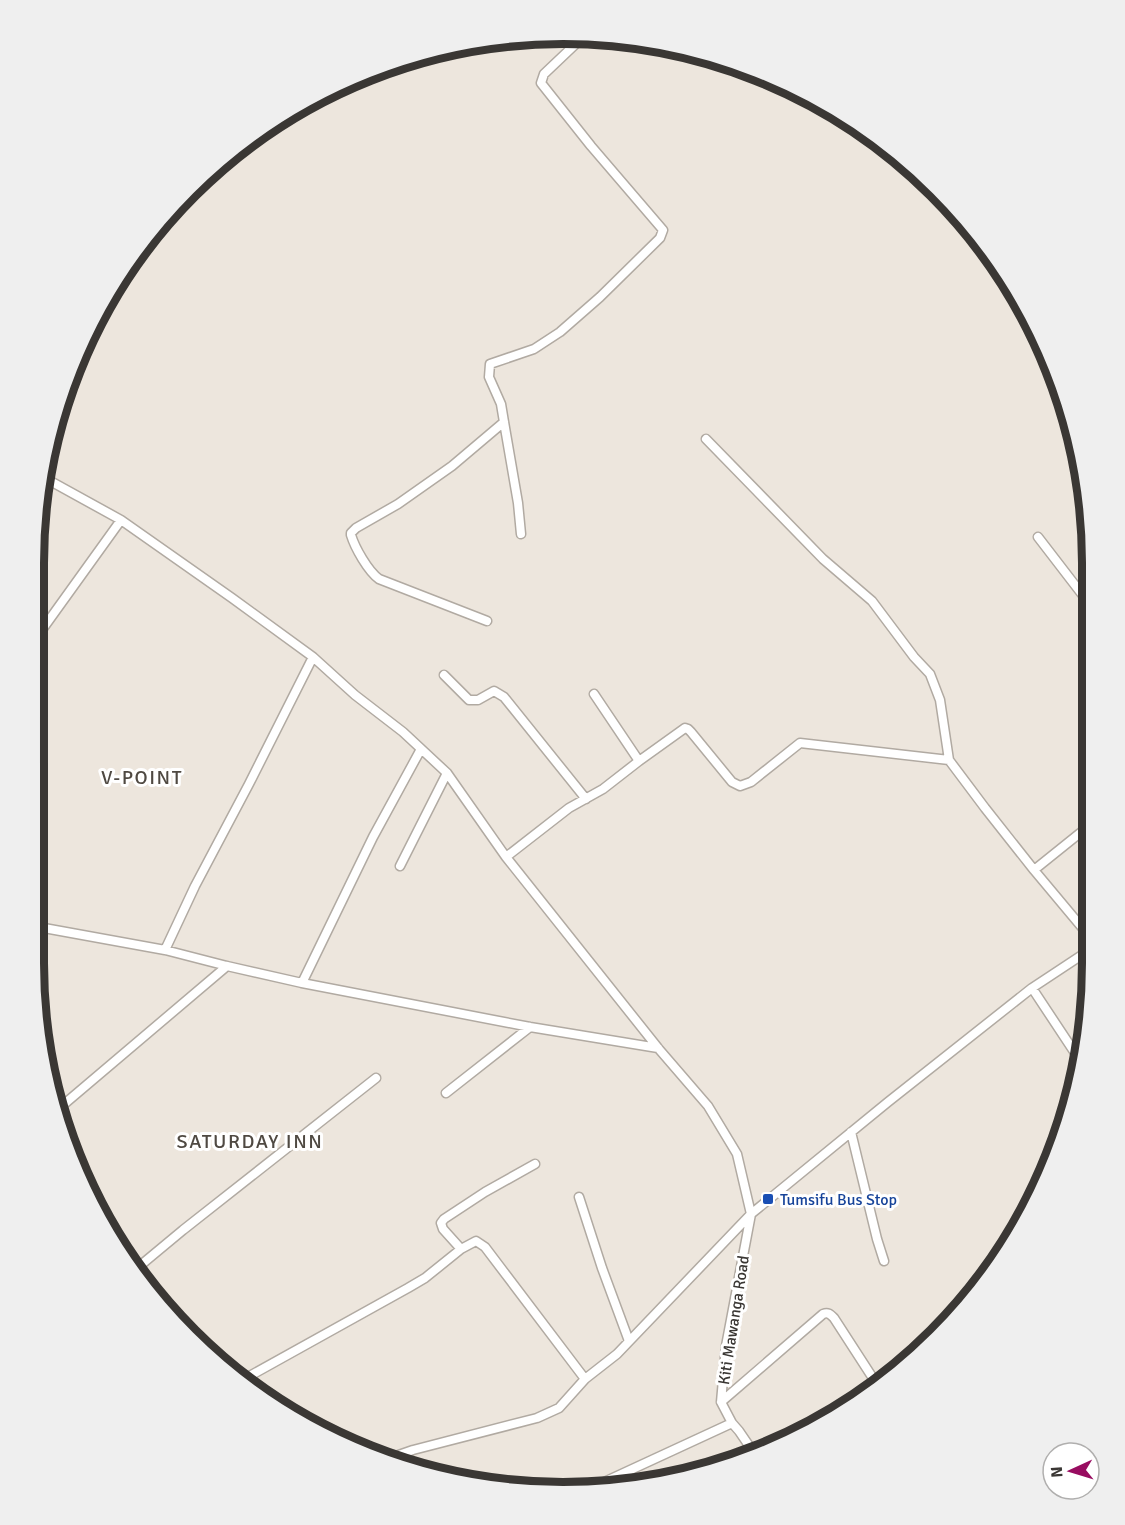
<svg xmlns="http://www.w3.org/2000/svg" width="1125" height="1525" font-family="Signika,sans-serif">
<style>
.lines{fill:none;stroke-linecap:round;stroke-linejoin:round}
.minor-casing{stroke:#b1aaa2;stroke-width:11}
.minor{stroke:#fff;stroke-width:8}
.transit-dot{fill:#1a4fb4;stroke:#fff;stroke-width:2}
.labels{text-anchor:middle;stroke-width:6;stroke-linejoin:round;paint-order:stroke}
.transit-label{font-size:16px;fill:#164399;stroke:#fff;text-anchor:start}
.street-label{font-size:16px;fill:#3a3734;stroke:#fff}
.quarter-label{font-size:20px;letter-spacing:1.5px;fill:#4f4942;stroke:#fff}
.rim{fill:none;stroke:#3a3734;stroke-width:8}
</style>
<rect width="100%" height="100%" fill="#ede6dd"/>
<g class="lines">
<defs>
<path id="minor" d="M706 439 823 559 872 601 914 657 930 674 940 700 949 760 985 808 1034 870 1090 937
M43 477 121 520 232 598 313 657 355 695 403 732 447 773 506 857 658 1048 708 1106 737 1154 751 1214 726 1346 721 1402 732 1423 739 1431 754 1453
M521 534 518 503 504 422 501 404 489 377 490 364 534 349 560 332 600 297 660 238 663 230 591 146 541 83 544 74 584 36
M1038 537 1088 602
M487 621 379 579C368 571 355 548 351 535V533L356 528 398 504 452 466 504 422
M34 641 121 520
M444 675 469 700H478L494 691 504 697 586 799
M639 761 685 728 688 729 691 732 732 782 740 786 751 782 800 743 949 760
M506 857 569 808 603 789 639 761 594 694
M400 866 447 773
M1034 870 1090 825
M33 926 165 950 227 966 302 983 530 1027 658 1048
M165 950 195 886 249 784 313 657
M302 983 373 837 421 749
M1032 988 1079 1059
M446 1093 530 1027
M56 1111 227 966
M851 1132 877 1239 884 1261
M535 1164 485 1192 444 1219 441 1223 443 1229 461 1249 476 1241 485 1247 585 1379
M579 1197 602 1268 629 1341
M136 1269 183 1230 376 1078
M246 1378 408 1288 425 1278 461 1249
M721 1402 823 1314C828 1312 830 1314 834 1318L878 1386
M390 1458 413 1450 537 1418 559 1408 585 1379 617 1354 751 1214 888 1102 1032 988 1091 949
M587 1490 732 1423"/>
</defs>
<use href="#minor" class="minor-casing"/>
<use href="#minor" class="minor"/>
</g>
<rect class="transit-dot" x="762" y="1193" width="12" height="12" rx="3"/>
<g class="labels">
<g class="transit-label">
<text x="780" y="1205">Tumsifu Bus Stop</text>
</g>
<g class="street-label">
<text transform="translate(733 1320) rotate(-81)" y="6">Kiti Mawanga Road</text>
</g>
<g class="quarter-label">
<text x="142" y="784">V-POINT</text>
<text x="250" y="1148">SATURDAY INN</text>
</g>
</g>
<path d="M0 0H1125V1525H0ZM563 44H563A519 519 0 0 1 1082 563V963A519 519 0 0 1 563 1482H563A519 519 0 0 1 44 963V563A519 519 0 0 1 563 44Z" fill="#efefef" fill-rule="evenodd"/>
<path class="rim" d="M563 44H563A519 519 0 0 1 1082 563V963A519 519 0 0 1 563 1482H563A519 519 0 0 1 44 963V563A519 519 0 0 1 563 44Z"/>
<g transform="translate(1071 1471) rotate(266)"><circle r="28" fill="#ffffff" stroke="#b0afae" stroke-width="1.5"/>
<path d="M0-4.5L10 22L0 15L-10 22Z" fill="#980c60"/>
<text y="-9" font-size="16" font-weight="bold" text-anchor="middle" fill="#3a3734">N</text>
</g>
</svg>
